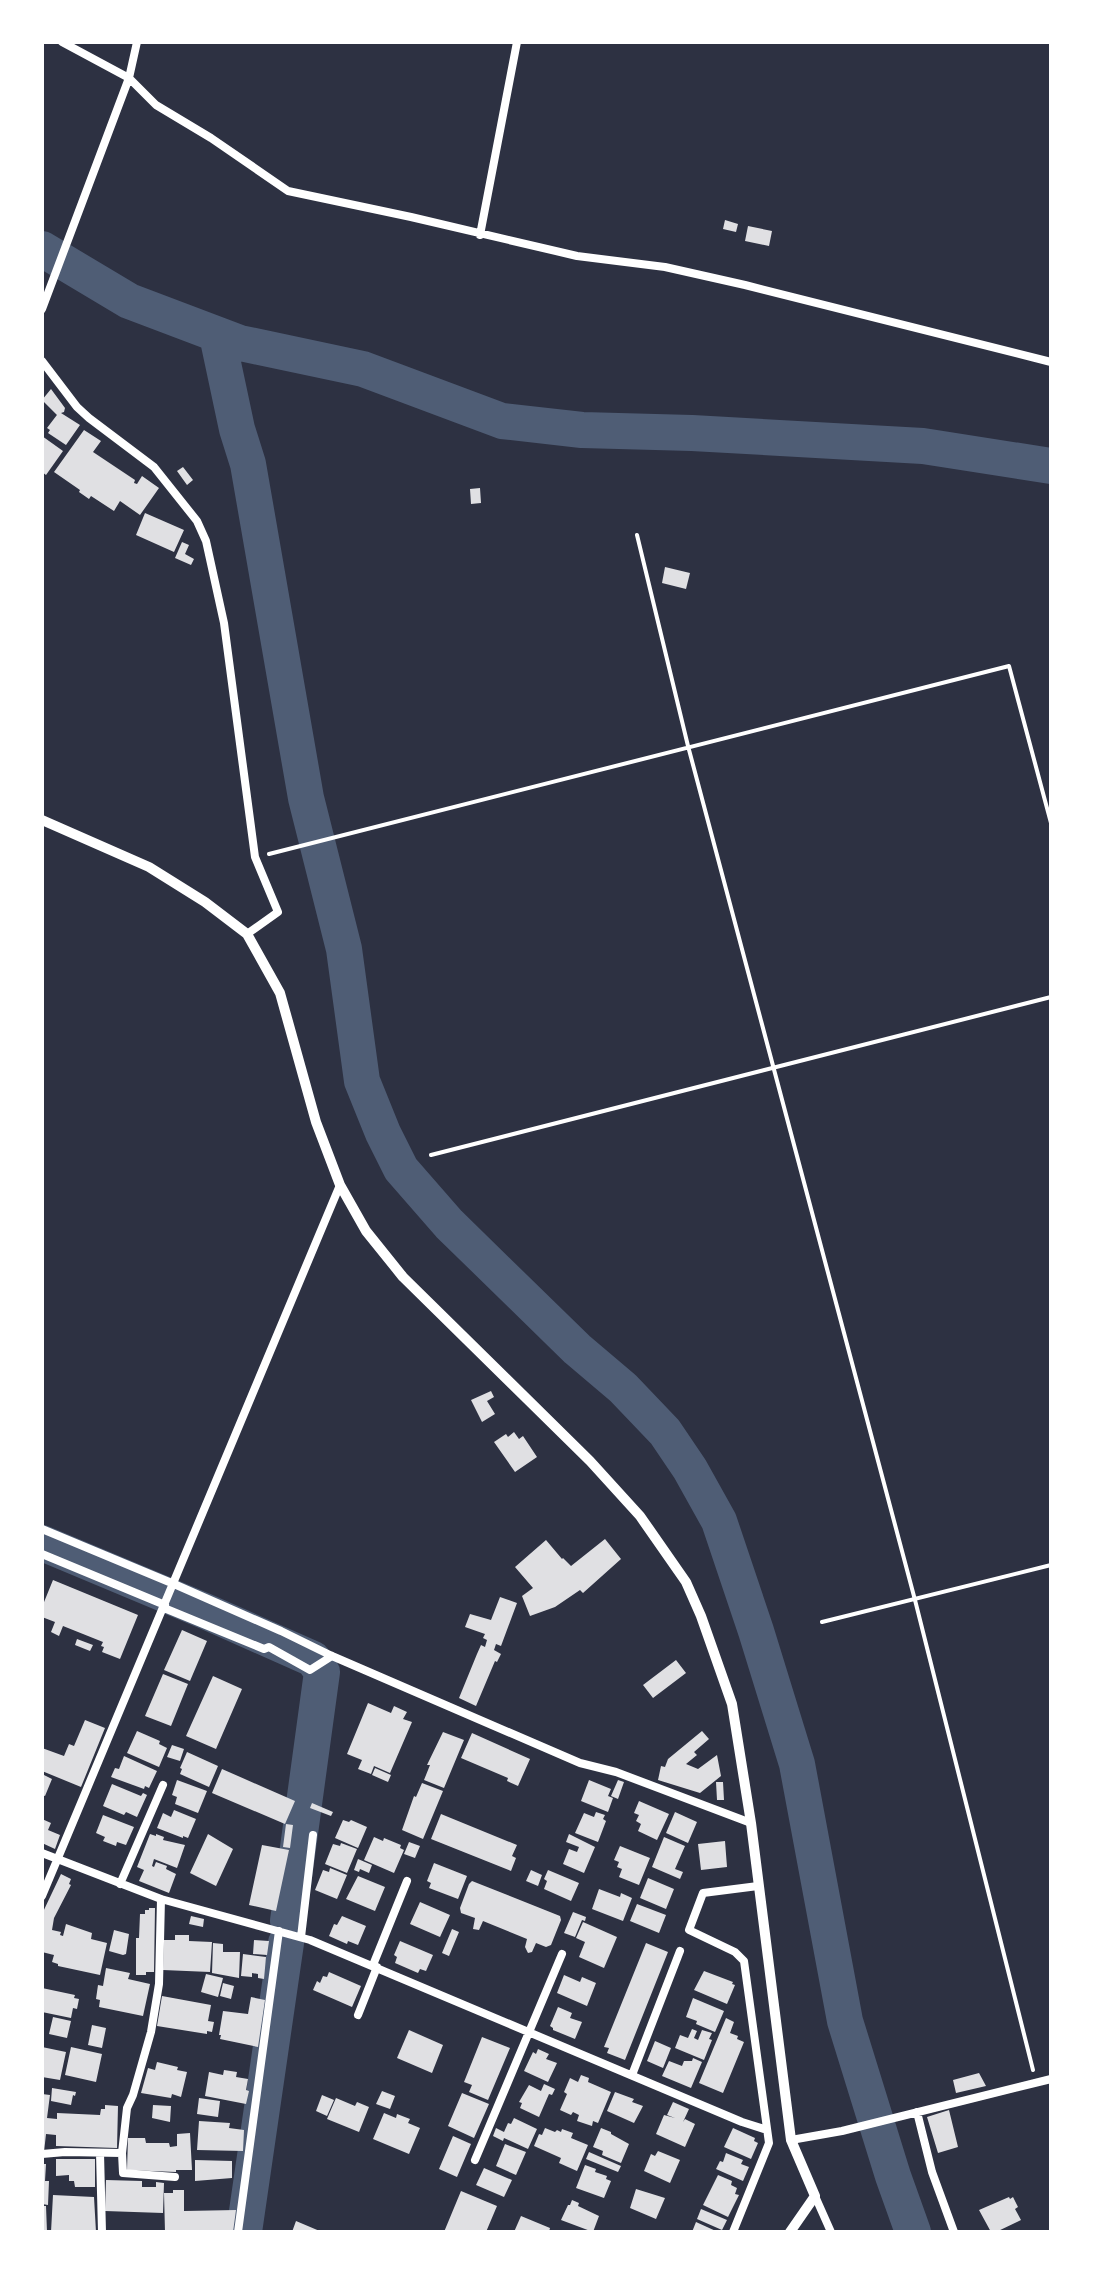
<svg xmlns="http://www.w3.org/2000/svg" width="1093" height="2274" font-family="Lato,sans-serif">
<style>
.lines{fill:none;stroke-linecap:round;stroke-linejoin:round}
.river{stroke:#4f5d75;stroke-width:36}
.building{fill:#e0e0e3}
.path{stroke:#fff;stroke-width:4}
.minor{stroke:#fff;stroke-width:8}
.tertiary{stroke:#fff;stroke-width:10}
</style>
<rect width="100%" height="100%" fill="#2d3142"/>
<g class="lines">
<path class="river" d="M42 249 129 301 240 343 363 369 502 421 582 430 692 433 923 446 1051 466
M217 335 237 429 248 464 306 798 344 949 362 1081 383 1133 401 1169 449 1224 577 1349 623 1388 665 1432 690 1469 719 1521 756 1631 797 1764 845 2021 893 2176 913 2232
M42 1543 207 1612 313 1659 322 1672 288 1921
M244 2232 286 1943"/>
</g>
<path class="building" d="M725 220 738 224 736 232 723 229Z
M748 226 772 231 769 246 745 241Z
M51 389 65 408 64 412 61 413 80 425 66 445 48 433 50 430 47 428 63 407 57 415 42 400Z
M84 430 101 441 93 452 135 480 134 483 137 484 142 476 159 488 140 515 120 501 114 511 91 496 89 499 79 492 80 490 54 472Z
M42 436 63 451 46 475 42 472Z
M183 467 193 480 187 485 177 471Z
M480 488 481 503 471 504 470 489Z
M145 513 184 530 174 552 136 535Z
M182 542 189 545 185 554 194 559 191 565 175 558Z
M665 567 690 573 686 589 662 583Z
M491 1391 494 1397 487 1401 495 1414 482 1422 471 1400Z
M514 1432 519 1439 523 1436 537 1457 515 1472 494 1442 506 1434 508 1437Z
M605 1539 621 1559 583 1593 580 1590 555 1607 530 1616 522 1596 533 1588 515 1567 546 1540 562 1559 563 1558 571 1566Z
M53 1580 138 1615 120 1659 102 1652 104 1647 101 1646 103 1642 63 1626 59 1636 51 1632 55 1622 42 1617V1607Z
M500 1597 517 1603 501 1646 496 1644 494 1650 501 1654 497 1662 495 1661 476 1706 459 1698 477 1654 481 1645 485 1647 487 1640 483 1638 485 1634 465 1627 470 1614 491 1620Z
M182 1630 207 1641 190 1681 164 1670Z
M77 1639 93 1645 90 1651 75 1645Z
M676 1660 686 1673 653 1698 643 1685Z
M163 1674 188 1684 171 1726 145 1716Z
M213 1676 242 1689 216 1749 186 1736Z
M368 1703 391 1713 394 1706 407 1712 403 1719 412 1722 390 1773 374 1766 371 1774 358 1769 362 1760 347 1754Z
M85 1720 105 1728 81 1787 42 1771V1748L64 1756 69 1744 74 1746Z
M137 1731 160 1741 159 1744 167 1748 159 1767 127 1753Z
M702 1731 709 1739 694 1752 697 1755 686 1764 698 1769 717 1755 721 1776 700 1793 658 1780 661 1766 665 1767 668 1759Z
M443 1732 464 1740 444 1788 424 1780 430 1765H427Z
M472 1733 530 1759 518 1786 507 1781 508 1778 461 1758Z
M172 1745 184 1749 180 1761 167 1757Z
M187 1752 218 1766 209 1787 180 1774 182 1769 180 1768Z
M124 1756 157 1771 149 1788 145 1786 144 1789 111 1777 115 1768 119 1769Z
M375 1768 391 1775 388 1782 372 1775Z
M222 1769 295 1801 285 1824 212 1793Z
M42 1774 52 1779 45 1796 42 1795Z
M177 1780 207 1791 198 1813 175 1804 177 1797 172 1795Z
M589 1780 611 1789 608 1796 613 1798 608 1812 581 1801Z
M618 1780 624 1782 618 1799 611 1796Z
M716 1782H723L724 1800H717Z
M422 1783 443 1791 423 1839 402 1830 414 1796 416 1797Z
M112 1784 141 1796 143 1793 147 1795 137 1817 126 1812 124 1815 103 1806Z
M639 1801 669 1814 657 1840 638 1831 641 1824 636 1821 639 1815 634 1813Z
M312 1803 333 1812 331 1816 310 1808Z
M174 1810 196 1819 188 1838 183 1836V1838L157 1828 163 1813 171 1817Z
M596 1812 605 1815 603 1819 606 1821 598 1842 575 1833 584 1813 594 1817Z
M675 1812 697 1822 688 1843 666 1833Z
M441 1814 517 1845 512 1856 516 1858 511 1871 431 1839Z
M103 1815 134 1827 126 1845 117 1842 116 1846 103 1841 105 1837 96 1833Z
M42 1819 51 1823 48 1830 60 1835 55 1849 42 1843Z
M343 1820 349 1822 351 1820 367 1827 358 1848 335 1838Z
M286 1824 293 1825 290 1848 283 1847Z
M150 1834 156 1836V1834L164 1837 163 1840 185 1845 177 1868 154 1859 152 1866 154 1867 156 1862 167 1866 166 1869 176 1874 169 1893 139 1881 144 1870 137 1867Z
M208 1834 233 1849 216 1886 190 1873Z
M569 1834 595 1847 584 1873 563 1864 569 1849 577 1852 579 1847 566 1842Z
M374 1837 383 1841 384 1838 401 1845 400 1848 404 1850 394 1873 364 1860Z
M664 1837 685 1846 675 1869 683 1872 680 1879 652 1867Z
M725 1841 727 1867 701 1870 698 1844Z
M409 1842 420 1846 415 1858 404 1854Z
M341 1843 357 1849 347 1873 325 1864 333 1844 340 1846Z
M262 1845 289 1850 276 1911 249 1905Z
M620 1846 650 1858 639 1885 619 1877 622 1869 617 1867 619 1862 614 1860Z
M358 1859 372 1865 369 1873 360 1869 359 1872 354 1870Z
M434 1863 467 1876 458 1899 429 1888 431 1883 427 1881Z
M330 1868 347 1875 337 1899 315 1890 323 1870 329 1872Z
M531 1870 542 1875 538 1886 526 1881Z
M548 1870 579 1883 571 1901 544 1889 547 1881 544 1879Z
M61 1874 71 1879 69 1884 71 1885 54 1918 52 1930 61 1932 60 1935 63 1936 66 1924 92 1933 91 1939 107 1943 100 1975 58 1966V1964L52 1962 54 1955 42 1952V1914Z
M358 1876 385 1887 375 1911 346 1899Z
M648 1878 674 1889 666 1909 640 1898Z
M472 1881 560 1916 561 1920 551 1945 546 1947 536 1943 532 1952 528 1953 525 1947 527 1939 483 1921 479 1930 473 1929 475 1918 461 1913 460 1908 469 1884Z
M599 1889 620 1897 621 1893 632 1898 623 1921 592 1909Z
M420 1902 450 1915 440 1937 410 1924Z
M637 1904 666 1915 659 1933 630 1921Z
M149 1908H155L154 1972H146V1975H136V1938H139L140 1914H145V1910H149Z
M573 1912 586 1917 585 1921 582 1920 575 1937 564 1933Z
M191 1916 204 1919 203 1927 189 1924Z
M342 1916 366 1926 358 1945 348 1941 347 1944 329 1936 334 1924 337 1925Z
M583 1922 617 1937 604 1968 579 1957 585 1942 576 1938Z
M452 1929 459 1932 449 1956 442 1953Z
M114 1930 129 1934 126 1954 123 1955 109 1951Z
M175 1935H189V1941L212 1942 210 1972 163 1970 164 1940H175Z
M254 1940 269 1941 267 1955 253 1954Z
M400 1941 433 1955 426 1971 420 1969 418 1973 395 1963 397 1957 394 1955Z
M213 1943 223 1944V1952H240L239 1978 212 1973Z
M646 1943 668 1952 625 2060 607 2053 609 2048 604 2047Z
M243 1954 266 1957 264 1979 258 1978V1974L252 1973V1977L241 1976Z
M106 1968 130 1973 128 1979 150 1984 143 2016 99 2007 100 2000 96 1999 98 1985 103 1986Z
M704 1971 733 1982 732 1984 735 1985 727 2004 694 1990Z
M329 1972 361 1986 352 2007 313 1990 317 1981 320 1983 323 1976 327 1977Z
M206 1974 223 1978 218 1997 201 1992Z
M564 1975 580 1982 582 1977 596 1983 587 2006 557 1993Z
M223 1983 234 1986 231 1999 220 1996Z
M42 1988 75 1995 74 1998 79 1999 77 2009 73 2008 71 2018 42 2012Z
M162 1996 211 2005 208 2021 214 2022 212 2032 207 2031V2034L157 2026Z
M251 1997 265 2000 258 2047 220 2039 221 2035H219L223 2011 248 2014Z
M693 1998 724 2011 715 2032 696 2024 697 2021 686 2017Z
M558 2007 572 2013 570 2018 582 2022 575 2039 553 2030V2028L550 2026Z
M53 2017 71 2021 67 2038 49 2034Z
M726 2018 734 2022 730 2033 738 2036 737 2039 744 2042 723 2093 699 2083Z
M92 2025 106 2028 102 2048 88 2045Z
M692 2029 697 2031 694 2038 698 2040 702 2030 712 2033 709 2039 712 2040 704 2060 675 2048 680 2035 688 2038Z
M409 2030 443 2045 432 2073 397 2058Z
M482 2037 510 2048 488 2100 469 2092 472 2085 464 2082Z
M655 2041 671 2048 663 2068 647 2061Z
M42 2047 66 2052 60 2080 42 2077Z
M71 2047 102 2054 96 2082 65 2075Z
M538 2049 549 2054 546 2059 557 2063 548 2082 524 2071 533 2052 536 2054Z
M693 2058 702 2062 691 2088 662 2076 669 2061 682 2066 684 2061H692Z
M157 2062 178 2067 177 2070 187 2072 181 2097 172 2094 171 2098 141 2093 148 2068 155 2070Z
M224 2070 237 2072 236 2077 248 2079 246 2090 249 2091 246 2104 205 2096 209 2072 223 2075Z
M979 2073 986 2086 956 2093 953 2080Z
M581 2075 589 2078 588 2082 611 2092 598 2123 593 2121 592 2126 577 2121 579 2115 573 2112 571 2115 560 2110 567 2094 564 2092 570 2078 578 2082Z
M544 2084 555 2089 552 2095 549 2094 539 2117 520 2108 522 2103 519 2102 529 2085 541 2091Z
M52 2088 76 2092 75 2096 73 2095 71 2105 51 2101Z
M382 2091 395 2096 390 2109 376 2104Z
M615 2092 634 2099 632 2102 643 2106 634 2123 607 2111Z
M462 2093 489 2104 474 2138 448 2126Z
M42 2094 50 2095 47 2118 57 2119V2113L100 2115 101 2109H105V2105L118 2106 117 2148 56 2146V2135L46 2134 44 2152H42Z
M322 2095 334 2100 327 2116 316 2111Z
M199 2098 220 2101 218 2117 197 2114Z
M336 2098 355 2106 357 2102 369 2107 359 2132 327 2119Z
M673 2102 689 2109 683 2122 685 2119 695 2124 685 2147 656 2134 664 2115 675 2118 667 2115Z
M153 2105 171 2106 170 2122 152 2118Z
M949 2110 958 2147 938 2153 927 2117Z
M384 2113 396 2118 397 2114 410 2119 408 2123 420 2128 409 2154 373 2139Z
M514 2118 537 2129 528 2149 504 2138 503 2141 493 2136 496 2128 504 2132 508 2123 511 2124Z
M199 2121 230 2123 229 2128 244 2130 243 2151 197 2150Z
M545 2128 555 2132 557 2130 561 2132 562 2129 573 2133 571 2138 588 2145 577 2171 559 2163 561 2158 534 2146 539 2134 542 2135Z
M601 2128 611 2132V2134L629 2144 621 2163 602 2155 603 2151 593 2147Z
M733 2128 755 2138 754 2141 758 2143 751 2159 724 2147Z
M190 2133 192 2170H176V2172L127 2170 128 2138H145L146 2143H169L170 2147 177 2146V2134Z
M453 2136 471 2144 457 2177 439 2169Z
M505 2144 526 2152 516 2175 496 2166Z
M658 2151 680 2160 670 2183 644 2171 651 2154 655 2156Z
M589 2152 621 2166 618 2172 586 2159Z
M726 2153 743 2160 741 2164 749 2167 743 2181 716 2169 720 2161 723 2162Z
M56 2159H95V2187H75L74 2181H69V2175L56 2176Z
M195 2160 232 2161V2178L195 2181Z
M42 2164H46L45 2181H49L48 2205 42 2204Z
M585 2165 596 2169 595 2172 607 2176 606 2179 611 2181 604 2198 576 2188Z
M484 2168 512 2180 504 2197 476 2185Z
M718 2175 732 2181 731 2185 737 2188 735 2194 739 2195 728 2217 703 2205Z
M106 2180 142 2181V2187H156V2182L164 2183 163 2213 105 2211Z
M636 2189 665 2198 656 2219 630 2208Z
M173 2190H184V2211L236 2210 233 2232H165L164 2193H173Z
M461 2191 497 2206 486 2232H444Z
M53 2195 94 2197 96 2232H51Z
M1009 2197 1010 2199 1013 2197 1018 2207 1015 2209 1021 2220 996 2232H991L979 2210Z
M572 2200 579 2203 578 2206 599 2216 593 2232 561 2220 568 2205H570Z
M42 2206H46L47 2232H42Z
M701 2209 727 2220 722 2230 697 2219Z
M521 2216 550 2228 549 2232H514Z
M296 2221 322 2232H292Z
M696 2222 718 2232H692Z"/>
<g class="lines">
<path class="path" d="M637 535 688 746 915 1600 1033 2070
M269 854 1009 666 1051 823
M431 1155 1051 997
M822 1622 1051 1565"/>
<path class="minor" d="M62 42 129 78 156 105 211 138 288 191 411 217 577 256 665 267 745 285 1051 362
M480 235 517 42
M42 309 129 78 137 42
M42 361 77 407 89 418 154 467 197 521 206 541 224 623 255 857 278 912 247 934
M42 1529 174 1584 281 1631 332 1656 580 1763 616 1772 751 1823
M42 1554 165 1605
M164 1608 264 1649 269 1647 310 1670 332 1656
M42 1853 161 1899 310 1940 742 2122 767 2130
M120 1884 163 1785
M42 1896 340 1185
M301 1937 313 1835
M373 1965 407 1881
M358 2015 377 1967
M632 2075 680 1951
M917 2112 932 2172 954 2232
M791 2140 842 2131 1051 2079
M100 2153 102 2232
M122 2153 123 2173 175 2177
M42 2154 65 2152 122 2153 127 2108 133 2095 151 2032 159 1984 161 1899
M475 2160 562 1954
M815 2196 831 2232
M238 2232 279 1931
M733 2232 769 2143 744 1961 735 1952 689 1930 703 1893 758 1886"/>
<path class="tertiary" d="M42 820 149 867 205 902 247 934 280 993 316 1122 340 1185 366 1231 403 1277 590 1461 640 1516 686 1582 701 1616 732 1704 751 1823 791 2140 815 2196 790 2232"/>
</g>
<rect width="1093" height="2274" fill="none" stroke="#ffffff" stroke-width="88"/>
</svg>
